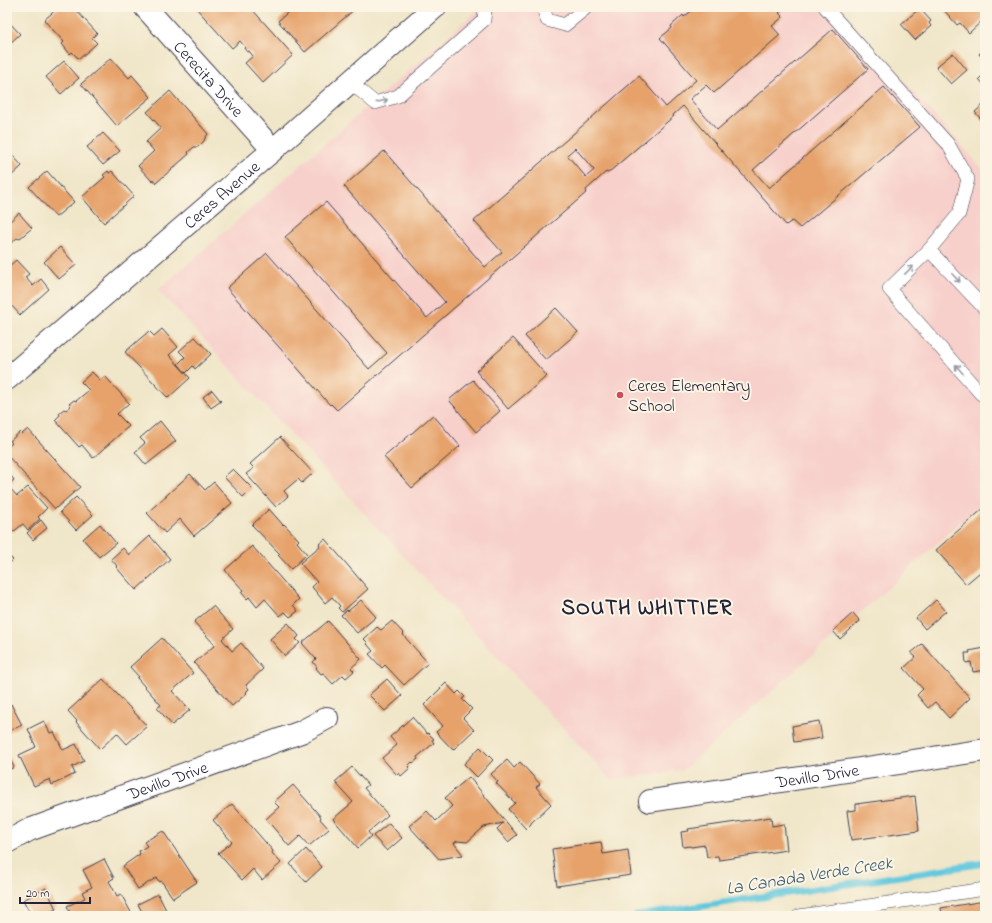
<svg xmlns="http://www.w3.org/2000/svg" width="992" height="923" font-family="'Indie Flower',sans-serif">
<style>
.built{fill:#f7d0cb}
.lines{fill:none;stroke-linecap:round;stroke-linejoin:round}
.stream{stroke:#61c8dd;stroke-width:7}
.building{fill:#e6a26b;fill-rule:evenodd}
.service-casing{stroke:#413f50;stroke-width:14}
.minor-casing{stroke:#413f50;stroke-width:24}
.tertiary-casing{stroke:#413f50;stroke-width:24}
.service{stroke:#fff;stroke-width:13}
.minor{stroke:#fff;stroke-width:22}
.tertiary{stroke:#fff;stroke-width:22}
.oneway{stroke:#9c9ca7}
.poi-dot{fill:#d1495b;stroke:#fcf5e5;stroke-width:1.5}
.labels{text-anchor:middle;stroke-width:4;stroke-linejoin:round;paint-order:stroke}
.street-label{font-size:17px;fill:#22223b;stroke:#fcf5e5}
.poi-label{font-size:17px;fill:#22223b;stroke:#fcf5e5;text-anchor:start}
.water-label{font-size:18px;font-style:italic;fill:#385c74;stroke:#fcf5e5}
.district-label{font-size:21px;font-weight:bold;letter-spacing:1px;fill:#22223b;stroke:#fcf5e5}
</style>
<rect width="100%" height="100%" fill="#fcf5e5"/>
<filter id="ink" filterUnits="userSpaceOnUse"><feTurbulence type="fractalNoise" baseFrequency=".025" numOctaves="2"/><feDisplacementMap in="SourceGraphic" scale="8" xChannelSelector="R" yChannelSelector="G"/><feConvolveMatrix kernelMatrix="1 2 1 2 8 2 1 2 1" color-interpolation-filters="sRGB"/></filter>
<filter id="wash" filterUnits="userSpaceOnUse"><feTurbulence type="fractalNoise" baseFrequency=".012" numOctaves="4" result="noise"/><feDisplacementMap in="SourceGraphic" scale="16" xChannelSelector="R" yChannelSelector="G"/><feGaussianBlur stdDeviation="0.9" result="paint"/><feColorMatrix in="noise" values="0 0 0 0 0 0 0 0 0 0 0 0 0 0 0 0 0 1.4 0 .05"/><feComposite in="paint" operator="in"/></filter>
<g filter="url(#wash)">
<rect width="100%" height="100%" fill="#f0e6c9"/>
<path class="built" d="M481 7H838L985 172V500L876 599 683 770 611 780 158 290Z"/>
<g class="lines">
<path class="stream" d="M637 916 985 863"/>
</g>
<g id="blocks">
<path class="building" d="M59 7H73L97 33 92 38 97 43 79 59 72 52 70 54 62 44 64 42 44 20Z
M198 7H250L293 55 263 83 245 63 253 56 249 51 247 52 244 48 245 47 240 41 232 48 196 8Z
M294 7H357L305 52 278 21Z
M696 7H786L779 13 783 17 772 26 780 35 714 93 706 85 690 99 717 130 833 29 868 69 753 170 769 188 884 87 920 127 800 228 792 221 786 225 683 106 673 115 674 116 608 173 606 172 586 190 587 192 337 410 331 404 330 405 227 288 267 253 369 369 387 353 285 237 326 202 427 318 445 302 344 186 384 151 485 267 502 252 474 221 639 76 666 107 696 80 660 38 672 28 671 26 683 15 684 17ZM575 148 594 170 586 177 567 155Z
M946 7H985V18L969 33 960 23 957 25 943 9Z
M918 10 919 12 921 10 931 21 929 23 931 26 915 40 901 24Z
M7 20 20 34 7 46Z
M985 41V61L979 54 984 49 982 46 984 44 983 43Z
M953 53 967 70 951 84 936 67Z
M111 58 129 78 132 75 151 97 117 126 81 84Z
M64 61 79 78 61 94 46 77Z
M985 73V86L979 79Z
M170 91 208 134 205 138 204 141 198 147H194L188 152 189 154 156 183 153 179 152 181 138 166 154 151 146 142 161 128 147 112Z
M985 103V124L975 112Z
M103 133 120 151 103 165 87 147Z
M7 149 22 166 8 179 10 180 7 182Z
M47 171 74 202 56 217 29 187Z
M108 171 109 173 112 171 134 196 104 223 82 197 105 177 103 175Z
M19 213 32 228 19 239 17 238 7 247V224Z
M60 247 76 265 59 279 44 262Z
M16 260 29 274 25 277 33 286 41 279 49 289 20 315 11 305 8 307 7 306V268Z
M556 308 578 332 546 360 525 336Z
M162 329 178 347 169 355 190 378 168 398 125 352 149 331 154 336Z
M195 337 211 354 195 369 193 366 186 373 178 364 185 357 179 351Z
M513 338 547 376 508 409 476 371Z
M92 372 100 380 105 376 129 403 117 414 129 426 93 458 82 445 79 447 55 420 60 415 59 413 64 409 66 410 71 406 69 404 74 400 76 401 89 390 81 382Z
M473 380 500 411 476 432 449 400Z
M212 390 221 401 211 408 203 397Z
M433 415 460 446 412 488 384 457Z
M160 421 176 441 146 465 135 452 145 443 140 438Z
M28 429 80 487 55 509 7 455V448L12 443 10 441 20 432 22 434Z
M280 437 313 473 302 483 298 479 284 491 288 496 276 507 246 474 254 468 250 464Z
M233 469 252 488 243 497 224 477Z
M7 471 14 480 7 485 17 496 28 487 47 508 38 517 40 519 28 530 23 524 13 532 8 526 7 527Z
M190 474 205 490 214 482 232 503 194 536 180 519 165 533 147 513Z
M76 497 93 515 76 530 60 512Z
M985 507V568L966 584 936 550Z
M269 509 283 525 284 524 299 540 297 542 307 554 291 569 278 555 280 554 252 525Z
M41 520 47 528 33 540 27 533Z
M100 524 116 543 99 557 83 539Z
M150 536 170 559 136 590 116 567 117 566 111 559 123 548 129 555Z
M325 539 368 589 342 612 338 608 340 606 332 597 325 603 312 587 317 582 300 563 320 546 319 544Z
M252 546 299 599 293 605 298 611 290 617 285 612 280 616 265 599 257 607 249 597 247 599 241 592 243 590 225 570Z
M7 554 13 560 7 566Z
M361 600 376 617 357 633 341 615 347 610 348 611Z
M936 600 946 611 925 629 916 618Z
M213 606 233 629 222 639 232 651 241 643 263 669 246 685 249 689 246 692 247 693 232 706 194 663 215 645 194 622Z
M853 613 860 621 840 639 833 631Z
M328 621 361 659 351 668 354 671 346 678 343 675 333 684 323 673 321 674 316 668 317 667 313 662 316 659 302 643Z
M392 621 404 634 403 635 428 663 404 685 385 665 382 668 369 654 373 651 367 644 368 643 364 639 377 627 381 630Z
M288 623 299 636 296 639 300 643 285 656 270 639Z
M162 638 193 673 172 691 190 710 172 725 157 708 161 705 137 678 139 677 130 667Z
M922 644 970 698 949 718 935 702 928 708 917 695 923 689 904 668 916 657 911 653Z
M985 648V670L973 672 971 662 966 663 965 653H970L969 651Z
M103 679 147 726 127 744 117 733 100 749 76 722 77 721 68 711Z
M387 679 402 696 385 711 369 695Z
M446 683 456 694 459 691 465 697 462 699 472 709 463 718 474 730 453 750 436 732 443 726 424 705Z
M11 704 22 725 7 732V706Z
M412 717 427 734 428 733 434 739 432 740 434 743 417 757 418 759 413 763 412 762 408 766 410 768 401 776 399 773 397 775 382 758 397 745 390 737Z
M44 721 50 733 54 732 63 750 76 744 84 761 72 767 75 774 52 785 50 779 34 786 19 755 36 747 28 729Z
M819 721 822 738 794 742 792 726Z
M480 747 493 760 477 777 464 764Z
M7 754 14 767 7 771Z
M507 760 514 768 520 762 540 784 536 787 551 804 531 823V824L526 829 508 809 515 803 496 783 498 782 491 774Z
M352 767 368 785 364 788 388 815 368 832 371 836 358 848 333 819 353 802 335 782Z
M469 777 517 835 508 842 497 829 503 823 484 827 467 842 457 841 454 843 463 855 439 859 409 826 427 811 436 821 452 806 445 798Z
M293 785 321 817 320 819 329 829 309 846 300 836 289 846 266 819 279 807 274 802Z
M915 796 919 831 851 840 847 811 856 810V804Z
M232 804 273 851 272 853 281 863 262 880 253 869 242 880 218 853 232 842 213 820Z
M771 817 772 826 784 824 787 850 719 860 718 856 707 857 705 845 691 847 690 846 683 847 681 832 689 831 688 829Z
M389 823 402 838 387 851 373 836Z
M163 831 197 882 173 898 162 882 159 881 156 878 138 889 123 866 140 854 139 851 147 846 144 842Z
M601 842 603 854 628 850 631 875 557 886 552 849Z
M306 849 322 867 306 882 290 864Z
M104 859 114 878 109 881 117 896 121 894 133 916H72L67 906 85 898 82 892 92 887 83 870Z
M46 888 56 909 50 912 52 916H32L23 900Z
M158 894 169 916H138L143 914 138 904Z
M985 901V916H962L953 915 942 916 941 908Z"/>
</g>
</g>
<g filter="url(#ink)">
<use href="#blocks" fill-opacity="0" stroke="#413f50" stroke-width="1"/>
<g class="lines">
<defs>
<path id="service" d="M543 7 547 20 565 25 587 7
M825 7 948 144 968 179 959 214 929 250 889 289 981 394 985 390
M350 82 375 103 398 96 484 20 485 9 483 7
M929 250 985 309
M799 916 985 889"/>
<g id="minor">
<path id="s1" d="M145 7 273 150"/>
<path id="s2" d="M650 801 985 750"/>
<path id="s3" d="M7 842 29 830 301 732 327 718"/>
</g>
<g id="tertiary">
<path id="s4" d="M7 379 273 150 435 7"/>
</g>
</defs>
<use href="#service" class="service-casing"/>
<use href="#minor" class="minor-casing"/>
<use href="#tertiary" class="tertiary-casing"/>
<use href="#service" class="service"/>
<use href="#minor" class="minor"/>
<use href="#tertiary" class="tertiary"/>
</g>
<defs><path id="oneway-shaft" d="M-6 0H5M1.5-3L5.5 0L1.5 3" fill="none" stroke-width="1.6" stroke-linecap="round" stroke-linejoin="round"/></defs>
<g class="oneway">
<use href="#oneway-shaft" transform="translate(382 101) rotate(-14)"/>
<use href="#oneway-shaft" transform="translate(909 270) rotate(-44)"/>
<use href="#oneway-shaft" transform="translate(956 278) rotate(46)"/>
<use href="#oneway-shaft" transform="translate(959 369) rotate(-131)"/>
</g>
</g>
<circle class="poi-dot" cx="620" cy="395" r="4"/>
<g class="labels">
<g class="street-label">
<text dy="6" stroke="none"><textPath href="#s1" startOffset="96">Cerecita Drive</textPath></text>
<text dy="6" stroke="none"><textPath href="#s4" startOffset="283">Ceres Avenue</textPath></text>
<text dy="6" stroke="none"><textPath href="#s2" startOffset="169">Devillo Drive</textPath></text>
<text dy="6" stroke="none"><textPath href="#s3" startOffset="172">Devillo Drive</textPath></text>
</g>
<g class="poi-label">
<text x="628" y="391">Ceres Elementary<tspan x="628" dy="20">School</tspan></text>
</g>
<g class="water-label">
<text transform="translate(809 875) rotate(-9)" y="6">La Canada Verde Creek</text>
</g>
<g class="district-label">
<text x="647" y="614">SOUTH WHITTIER</text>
</g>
</g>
<rect width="992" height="923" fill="none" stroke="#fcf5e5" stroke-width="24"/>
<path d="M20 897v6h70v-6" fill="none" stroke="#22223b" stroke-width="2"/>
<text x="26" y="897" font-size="12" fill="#22223b" stroke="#fcf5e5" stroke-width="3" paint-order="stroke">20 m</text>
</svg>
